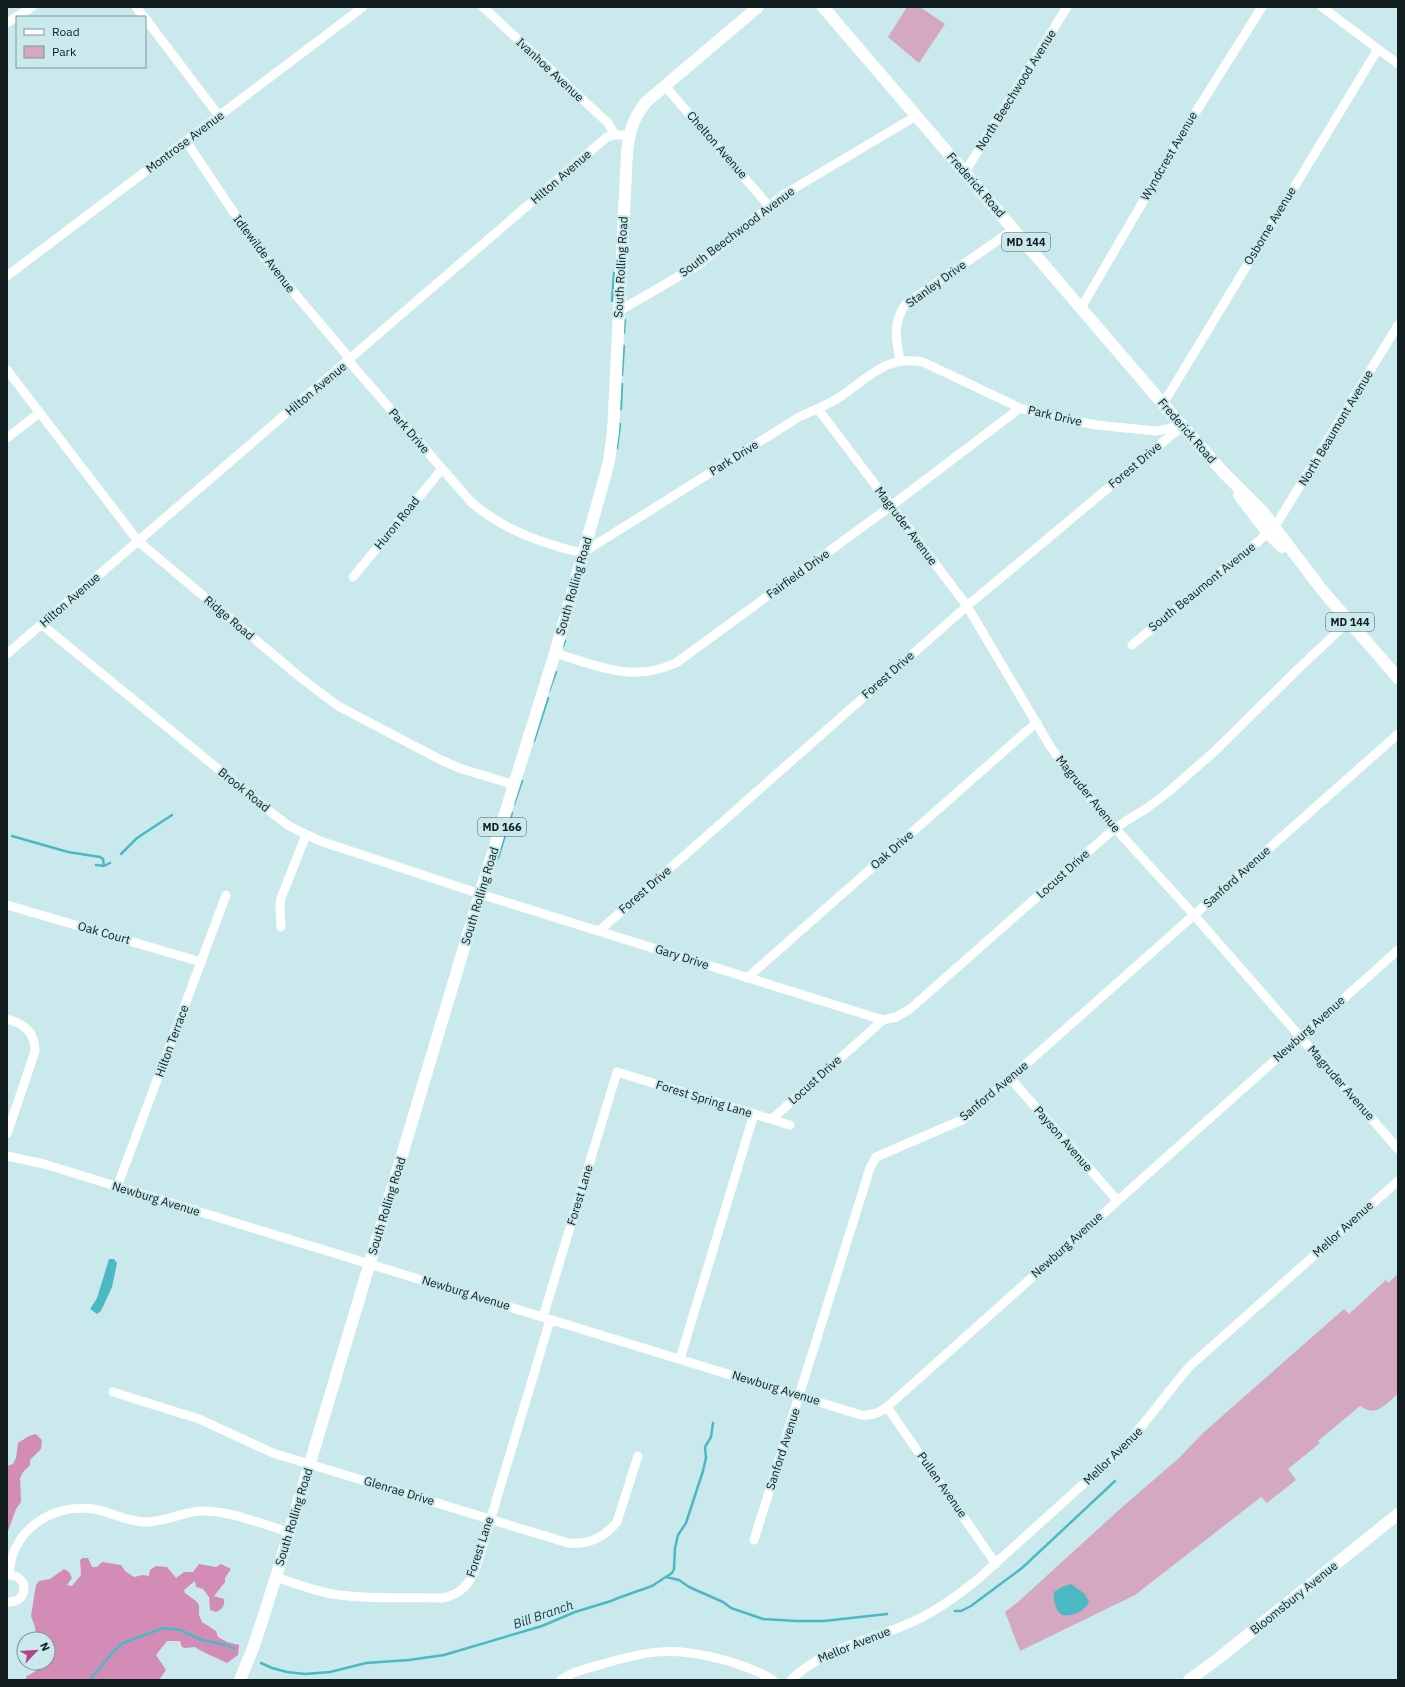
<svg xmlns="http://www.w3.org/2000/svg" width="1405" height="1687" font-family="'IBM Plex Sans',sans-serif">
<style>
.green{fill:#d4a8c0}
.forest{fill:#d38cb5}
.water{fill:#4bb9c4}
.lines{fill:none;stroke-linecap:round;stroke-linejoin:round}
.stream{stroke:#4bb9c4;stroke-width:2.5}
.minor{stroke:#fff;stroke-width:9}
.major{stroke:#fff;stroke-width:12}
.labels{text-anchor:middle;stroke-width:4;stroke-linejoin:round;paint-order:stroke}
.shield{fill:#c9e9ed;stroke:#485a5b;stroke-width:1}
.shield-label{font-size:11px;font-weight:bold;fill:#101c1d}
.street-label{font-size:12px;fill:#101c1d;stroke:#c9e9ed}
.water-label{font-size:13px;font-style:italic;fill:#16464b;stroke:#c9e9ed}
</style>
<rect width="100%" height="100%" fill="#c9e9ed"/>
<path class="green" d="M907 7H920L945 24 919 63 888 37Z
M1398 1274V1394C1385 1404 1377 1418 1360 1406L1318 1441 1320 1443 1288 1469 1296 1480 1267 1503 1261 1497 1135 1595 1020 1651 1005 1612 1018 1602 1120 1509 1179 1458 1203 1433 1344 1309 1349 1314 1386 1280 1388 1283Z"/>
<path class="forest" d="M36 1434 42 1440 41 1449 30 1460V1465L23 1472 20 1478 21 1502 16 1509 7 1534V1466L13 1464 16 1458 18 1443 29 1436Z
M83 1558H88L92 1567H97L102 1562 121 1565 125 1571 134 1577 143 1575 149 1576 150 1570 156 1566 167 1567 176 1578 184 1572H193L199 1564 216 1567 221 1564 231 1569 225 1578V1582L214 1596 224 1599C225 1606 222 1609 216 1612L210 1610 209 1597 203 1589 196 1587 195 1581 184 1590 185 1593 196 1601 199 1605V1615L202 1622 216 1631 218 1637 227 1642 239 1645 238 1655 227 1663C216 1657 205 1654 195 1647L185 1648 182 1647 180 1641H167L156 1655 166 1670 159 1680H25L27 1676 36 1671 33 1663H48V1639H36L35 1627 31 1616 36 1585 39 1581 50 1579 64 1569 69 1572 72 1578 67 1585 72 1586 81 1575 80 1560Z"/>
<path class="water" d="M109 1259H114L117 1263 112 1287 101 1311 97 1314 90 1309 97 1298Z
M1071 1584 1085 1594 1089 1602C1085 1611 1072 1617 1062 1615 1055 1609 1053 1601 1054 1592L1062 1587Z"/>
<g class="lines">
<path class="stream" d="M612 301 614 273
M624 333 625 320
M622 375 624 346
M621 409 622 384
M617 448 620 424
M563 646 565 641
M549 691 556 672
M534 741 548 698
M514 804 522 781
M12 836 68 852 100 857 103 859 104 866
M121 854 137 838 172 815
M498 858 512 813
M96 865 104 866 110 863
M666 1577 679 1580 689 1587 723 1602 731 1608 763 1619 796 1621H824L887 1614
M955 1611H961L971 1606 1022 1568 1115 1481
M261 1663 272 1668 287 1672 305 1674 330 1672 366 1663 409 1660 444 1655 542 1626 575 1612 611 1601 618 1598 652 1586 672 1573 674 1569 675 1548 678 1535 686 1523 703 1471 706 1458 705 1447 711 1437 713 1423
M90 1680 111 1654 123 1643 163 1628 180 1630 202 1640 226 1645 234 1649"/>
<path class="minor" d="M136 7 144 17
M483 7 608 123 615 135
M1322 7 1398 64
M145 18 219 116
M7 23 32 7
M665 86 768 205
M186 141 263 256 345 353 353 366 471 502C495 523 523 536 553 545 564 548 573 552 584 552L799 417C810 412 822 407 833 401 865 383 882 354 923 362L1020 408 1044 415 1096 425 1156 431 1182 426
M965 172 1067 7
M7 276 363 7
M1081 308 1187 126 1262 7
M619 311 698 265 783 195 916 116
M900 360C896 340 892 322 906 304L1014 229
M7 370 138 541 301 678 338 706 441 760 462 769 515 785
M1163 404 1378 49
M818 409 967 606 1050 746 1067 770 1115 828 1194 915 1398 1149
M7 438 39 413
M353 577 442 469
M41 624 272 813 289 826 320 841 480 894 883 1020
M1132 645 1259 541 1279 520 1398 325
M555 653C598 666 632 683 676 663L891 506 1020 408
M7 654 607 137 615 135H629
M7 905 201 962
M281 927 280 906 281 898 306 835
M599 931 967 606 1181 427
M747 978 1037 722
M7 1019C24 1024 35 1032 35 1051L7 1134
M1010 1078 1117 1200
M772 1119 883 1020 896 1017 910 1009 1115 828 1147 808 1167 793 1215 751 1298 669 1349 621
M7 1156 44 1164 861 1415C872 1416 878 1413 887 1407L1398 950
M117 1187 226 895
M543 1317 617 1072 790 1125
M680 1359 754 1114
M113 1392 199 1419 273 1453 568 1543C588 1545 604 1538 617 1522L638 1456
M887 1407 996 1564
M754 1540 870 1168 876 1157 964 1119 1398 734
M7 1575C30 1574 29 1604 7 1602
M9 1575C11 1531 51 1503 94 1509 110 1512 126 1521 144 1522 163 1523 182 1512 200 1511 228 1510 262 1524 289 1532
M276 1577C293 1583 309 1589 327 1593 363 1600 404 1597 442 1598 460 1595 469 1585 476 1568L550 1320
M561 1680C573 1671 589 1668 603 1664 652 1649 678 1647 728 1661 744 1666 759 1671 773 1680
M791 1680C820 1651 865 1641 903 1626 931 1615 955 1598 978 1579L1119 1452C1145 1425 1166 1393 1191 1365L1398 1181"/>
<path class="major" d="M823 7 1163 404 1223 472 1263 512 1322 590 1398 678
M1239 495 1267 532 1282 547
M240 1680 255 1643 276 1577 480 894 555 653 604 480 609 461 613 432 627 153C629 133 633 118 646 102L758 7
M1189 1680 1219 1658 1398 1514"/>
</g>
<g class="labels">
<g class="shield">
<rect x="1002" y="233" width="48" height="18" rx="3"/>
<rect x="1326" y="613" width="48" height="18" rx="3"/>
<rect x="478" y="818" width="48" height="18" rx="3"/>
</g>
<g class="shield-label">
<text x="1026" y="246">MD 144</text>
<text x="1350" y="626">MD 144</text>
<text x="502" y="831">MD 166</text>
</g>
<g class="street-label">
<text transform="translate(550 70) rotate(43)" y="4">Ivanhoe Avenue</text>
<text transform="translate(1016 90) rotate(-58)" y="4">North Beechwood Avenue</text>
<text transform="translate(185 142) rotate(-37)" y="4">Montrose Avenue</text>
<text transform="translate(717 145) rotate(49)" y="4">Chelton Avenue</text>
<text transform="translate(1169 156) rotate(-60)" y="4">Wyndcrest Avenue</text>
<text transform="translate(561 177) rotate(-41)" y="4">Hilton Avenue</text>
<text transform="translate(976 185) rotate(49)" y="4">Frederick Road</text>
<text transform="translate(1270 226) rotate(-59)" y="4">Osborne Avenue</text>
<text transform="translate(737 232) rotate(-37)" y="4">South Beechwood Avenue</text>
<text transform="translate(264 254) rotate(53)" y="4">Idlewilde Avenue</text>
<text transform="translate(621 267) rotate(-87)" y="4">South Rolling Road</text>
<text transform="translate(936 284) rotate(-36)" y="4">Stanley Drive</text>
<text transform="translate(316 389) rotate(-40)" y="4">Hilton Avenue</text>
<text transform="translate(1055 416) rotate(13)" y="4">Park Drive</text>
<text transform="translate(1336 428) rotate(-59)" y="4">North Beaumont Avenue</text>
<text transform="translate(409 431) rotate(49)" y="4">Park Drive</text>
<text transform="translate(1187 431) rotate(49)" y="4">Frederick Road</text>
<text transform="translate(734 458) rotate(-32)" y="4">Park Drive</text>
<text transform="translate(1135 465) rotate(-40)" y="4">Forest Drive</text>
<text transform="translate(397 523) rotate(-51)" y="4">Huron Road</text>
<text transform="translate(906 526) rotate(53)" y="4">Magruder Avenue</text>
<text transform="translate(798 574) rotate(-36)" y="4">Fairfield Drive</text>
<text transform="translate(574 586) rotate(-74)" y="4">South Rolling Road</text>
<text transform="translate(1202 587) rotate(-39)" y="4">South Beaumont Avenue</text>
<text transform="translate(70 600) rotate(-41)" y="4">Hilton Avenue</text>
<text transform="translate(229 618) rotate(40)" y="4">Ridge Road</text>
<text transform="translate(888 675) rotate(-41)" y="4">Forest Drive</text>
<text transform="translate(244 790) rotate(39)" y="4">Brook Road</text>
<text transform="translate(1088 794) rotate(51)" y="4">Magruder Avenue</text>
<text transform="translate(892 850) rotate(-41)" y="4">Oak Drive</text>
<text transform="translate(1063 874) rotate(-42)" y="4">Locust Drive</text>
<text transform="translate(1237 877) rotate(-42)" y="4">Sanford Avenue</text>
<text transform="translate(645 890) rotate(-41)" y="4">Forest Drive</text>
<text transform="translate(480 896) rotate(-73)" y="4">South Rolling Road</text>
<text transform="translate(104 933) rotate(16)" y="4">Oak Court</text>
<text transform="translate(682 957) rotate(18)" y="4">Gary Drive</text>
<text transform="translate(1309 1029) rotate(-42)" y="4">Newburg Avenue</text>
<text transform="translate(172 1041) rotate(-70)" y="4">Hilton Terrace</text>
<text transform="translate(815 1080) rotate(-42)" y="4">Locust Drive</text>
<text transform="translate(1341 1083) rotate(49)" y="4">Magruder Avenue</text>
<text transform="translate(994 1091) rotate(-40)" y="4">Sanford Avenue</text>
<text transform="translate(704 1099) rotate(17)" y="4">Forest Spring Lane</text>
<text transform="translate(1063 1139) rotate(49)" y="4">Payson Avenue</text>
<text transform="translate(580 1195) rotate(-73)" y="4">Forest Lane</text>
<text transform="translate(156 1199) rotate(17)" y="4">Newburg Avenue</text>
<text transform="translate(387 1206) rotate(-73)" y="4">South Rolling Road</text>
<text transform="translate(1343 1229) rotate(-42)" y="4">Mellor Avenue</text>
<text transform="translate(1067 1245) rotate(-42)" y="4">Newburg Avenue</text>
<text transform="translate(466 1293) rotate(17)" y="4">Newburg Avenue</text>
<text transform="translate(776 1388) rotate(17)" y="4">Newburg Avenue</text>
<text transform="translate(783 1449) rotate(-72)" y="4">Sanford Avenue</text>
<text transform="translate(1113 1456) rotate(-44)" y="4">Mellor Avenue</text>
<text transform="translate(942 1485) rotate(55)" y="4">Pullen Avenue</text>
<text transform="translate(399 1491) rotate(17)" y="4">Glenrae Drive</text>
<text transform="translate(294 1517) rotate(-73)" y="4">South Rolling Road</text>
<text transform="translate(480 1547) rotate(-72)" y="4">Forest Lane</text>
<text transform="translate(1294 1598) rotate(-39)" y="4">Bloomsbury Avenue</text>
<text transform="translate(854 1645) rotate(-22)" y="4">Mellor Avenue</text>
</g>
<g class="water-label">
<text transform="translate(543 1614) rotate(-19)" y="5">Bill Branch</text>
</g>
</g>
<rect width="1405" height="1687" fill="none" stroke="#101c1d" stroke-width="16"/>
<rect x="16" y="16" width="130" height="52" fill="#c9e9ed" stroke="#7f979a"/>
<rect x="24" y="29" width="20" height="6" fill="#ffffff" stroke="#7f979a"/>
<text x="52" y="36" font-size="12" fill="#101c1d">Road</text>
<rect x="24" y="46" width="20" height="12" fill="#d4a8c0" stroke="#7f979a"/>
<text x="52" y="56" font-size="12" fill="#101c1d">Park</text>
<g transform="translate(36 1651) rotate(65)"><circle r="19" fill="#c9e9ed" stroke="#7f979a"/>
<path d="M0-3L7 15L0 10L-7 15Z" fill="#bb3f90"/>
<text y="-6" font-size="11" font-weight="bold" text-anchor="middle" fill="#101c1d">N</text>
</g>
</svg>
